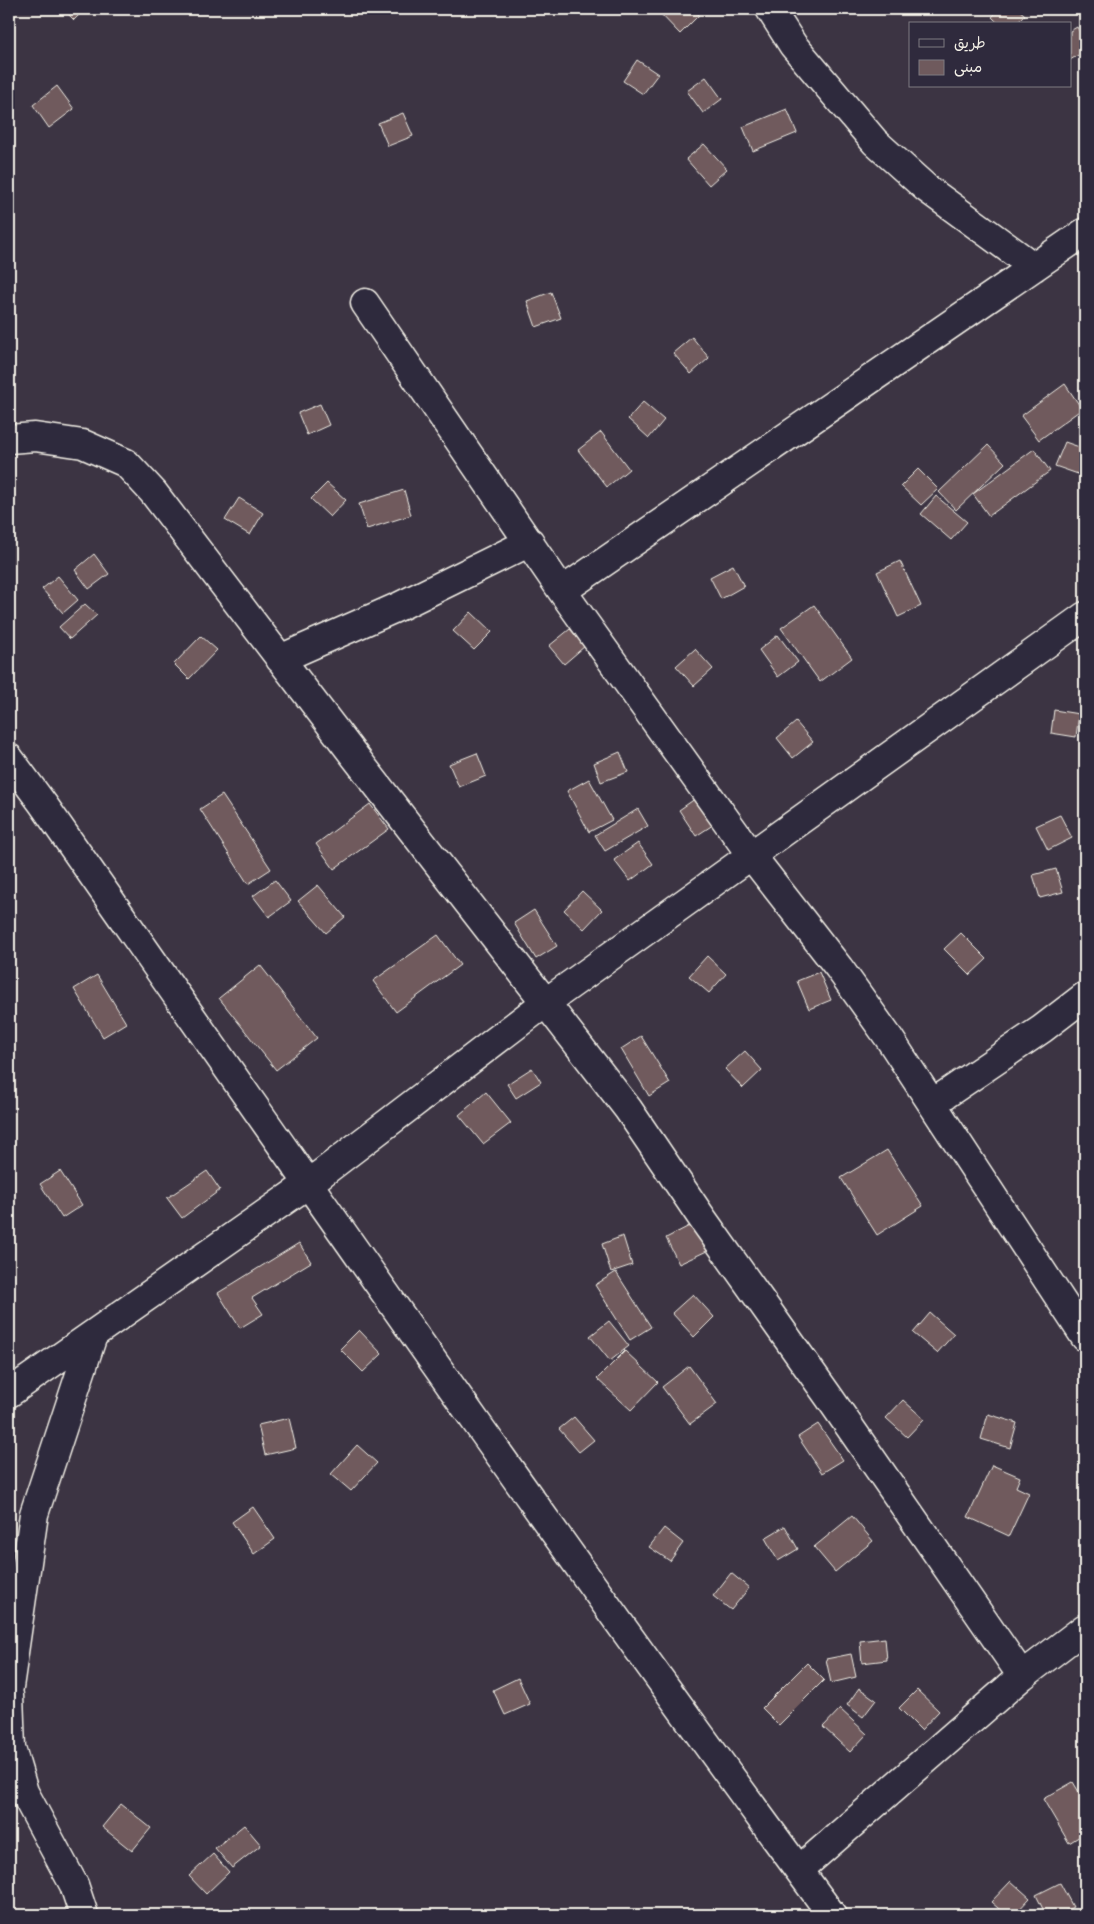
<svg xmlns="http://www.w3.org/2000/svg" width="1094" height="1924" font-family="Mynerve,'Playpen Sans Arabic',sans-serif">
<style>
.building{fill:#6f5a5d;stroke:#f4f1e8}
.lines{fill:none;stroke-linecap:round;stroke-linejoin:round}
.minor-casing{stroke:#f4f1e8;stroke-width:31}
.minor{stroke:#2f2a3d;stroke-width:28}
</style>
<rect width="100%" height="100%" fill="#3c3443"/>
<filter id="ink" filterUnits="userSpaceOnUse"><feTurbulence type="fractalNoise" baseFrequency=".02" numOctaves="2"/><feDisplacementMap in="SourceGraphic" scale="10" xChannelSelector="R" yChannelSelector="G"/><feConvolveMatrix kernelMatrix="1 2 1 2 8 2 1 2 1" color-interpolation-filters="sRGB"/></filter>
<g filter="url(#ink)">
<path class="building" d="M63 9H85L74 20Z
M656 9H693L699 15 680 34Z
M1000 9H1018L1025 15 1016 24H999L992 17Z
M1077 27 1085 41V51L1070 60V31Z
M637 60 658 74 643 94 623 81Z
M706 77 722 99 703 113 687 91Z
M57 86 74 109 49 128 33 105Z
M787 109 797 133 753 151 743 127Z
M403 113 413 136 388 146 378 123Z
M704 144 727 169 709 185 686 159Z
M551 292 561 318 536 327 527 301Z
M692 337 709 358 691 374 673 353Z
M1065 384 1082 409 1039 440 1021 416Z
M643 402 664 420 649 438 628 419Z
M320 404 329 425 307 435 298 413Z
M601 432 629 469 607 487 578 450Z
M1065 442 1085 449V455L1078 474 1055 466Z
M988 445 1005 463 956 510 939 492Z
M1034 449 1050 471 989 516 973 494Z
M918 469 938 489 921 505 901 486Z
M327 483 346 500 330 517 311 499Z
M404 490 411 515 367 529 359 504Z
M936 496 967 522 951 540 921 514Z
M239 498 263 513 250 535 225 520Z
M94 554 109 574 89 589 75 570Z
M900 561 921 606 898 617 877 572Z
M733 565 744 586 721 599 710 577Z
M58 576 78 600 63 613 42 589Z
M85 604 97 615 70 639 59 627Z
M814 605 852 658 820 682 781 628Z
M471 612 492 632 474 650 453 631Z
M570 629 585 646 564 664 549 646Z
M778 635 798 662 778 677 759 650Z
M201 636 217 650 189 679 174 664Z
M695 649 713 669 694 686 676 666Z
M1054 710 1079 714 1076 737 1051 733Z
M796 722 813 742 793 758 777 738Z
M620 752 628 772 601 782 594 763Z
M477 753 486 776 459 787 449 764Z
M589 779 612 820 589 832 567 791Z
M702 794 719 821 696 836 679 810Z
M222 795 271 869 248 884 200 809Z
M370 804 389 829 334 869 316 844Z
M638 809 648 826 605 851 595 835Z
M1060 815 1072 838 1048 850 1036 826Z
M638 843 653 864 630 881 614 860Z
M1056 869 1063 892 1040 898 1033 875Z
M275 880 291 901 269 917 253 896Z
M318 885 345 917 326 933 298 901Z
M582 891 602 910 584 929 564 910Z
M534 910 557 946 536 959 514 923Z
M961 933 987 959 970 975 944 949Z
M438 935 460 965 396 1012 373 981Z
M707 956 726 974 709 993 689 976Z
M260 965 317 1038 276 1070 219 998Z
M819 972 831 1000 809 1009 797 981Z
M97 975 126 1023 103 1037 74 989Z
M641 1036 670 1083 649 1096 621 1049Z
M745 1051 762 1070 743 1088 725 1069Z
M532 1068 541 1082 516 1098 507 1084Z
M486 1092 511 1123 483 1144 459 1115Z
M887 1150 923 1206 877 1235 841 1178Z
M60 1171 82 1205 62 1218 40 1184Z
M207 1171 220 1190 182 1218 167 1198Z
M695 1223 709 1250 679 1264 666 1238Z
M623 1236 632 1265 611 1272 602 1244Z
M299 1243 311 1262 252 1298 263 1314 240 1328 218 1293Z
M616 1272 651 1327 630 1340 595 1285Z
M693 1294 714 1317 694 1337 672 1313Z
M930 1313 954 1334 937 1353 913 1333Z
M609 1321 629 1346 610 1361 590 1336Z
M359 1330 382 1354 363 1372 340 1349Z
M625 1351 658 1382 631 1410 597 1379Z
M689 1366 717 1404 690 1424 662 1387Z
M903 1400 924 1419 907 1437 886 1418Z
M988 1414 1017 1423 1010 1448 981 1439Z
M574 1417 594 1440 579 1452 559 1429Z
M289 1418 296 1448 265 1455 258 1425Z
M818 1424 843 1460 822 1473 798 1437Z
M357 1445 377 1463 351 1491 331 1474Z
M992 1465 1020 1477 1016 1487 1029 1493 1009 1536 968 1517Z
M253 1507 275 1539 254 1554 232 1522Z
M852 1516 873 1541 835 1572 814 1547Z
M785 1526 798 1549 778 1561 765 1538Z
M664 1528 683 1543 670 1561 649 1547Z
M731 1573 749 1588 731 1610 713 1596Z
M885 1638 887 1660 862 1663 860 1641Z
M851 1654 856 1677 831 1683 826 1659Z
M807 1663 824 1680 779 1725 762 1708Z
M518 1678 530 1704 505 1715 493 1690Z
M859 1688 876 1700 863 1717 847 1705Z
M917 1690 939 1711 921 1730 899 1708Z
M840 1709 867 1734 850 1752 823 1727Z
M1073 1782 1085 1802V1833L1069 1843 1043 1799Z
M121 1804 151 1828 132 1851 102 1827Z
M244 1825 261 1845 232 1868 215 1848Z
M213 1854 229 1872 206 1894 189 1876Z
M1011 1881 1030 1898 1014 1915H1006L991 1902Z
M1060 1883 1073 1907 1058 1915H1046L1036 1895Z"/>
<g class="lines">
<defs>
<path id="minor" d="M770 9 793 45 875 142 926 188 1034 267
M365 303 562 591 751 855 839 968 889 1038 1085 1337
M9 439 35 437 83 444 126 463 153 492 353 754 628 1109 702 1218 829 1397 1022 1676
M562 591 1085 232
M280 659 400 606 530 542
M9 758 43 804C303 1176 562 1550 832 1915
M933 1103 1042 1029 1085 996
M9 1393 308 1184 545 1003 1085 616
M9 1687 34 1514 93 1335
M9 1695 11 1748 24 1792 74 1885 84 1915
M799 1870 1022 1676 1085 1628"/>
</defs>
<use href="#minor" class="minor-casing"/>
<use href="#minor" class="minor"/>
</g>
</g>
<rect width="1094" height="1924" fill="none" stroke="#2f2a3d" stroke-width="30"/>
<rect x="15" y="15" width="1064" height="1894" fill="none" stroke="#f4f1e8" stroke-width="2" filter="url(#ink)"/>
<rect x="909" y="22" width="162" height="65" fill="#2f2a3d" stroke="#7e7a81"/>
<rect x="919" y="39" width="25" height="8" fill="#2f2a3d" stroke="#7e7a81"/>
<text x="954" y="48" font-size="15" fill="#f4f1e8">طريق</text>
<rect x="919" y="60" width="25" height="15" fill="#6f5a5d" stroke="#7e7a81"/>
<text x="954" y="72" font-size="15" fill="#f4f1e8">مبنى</text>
</svg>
